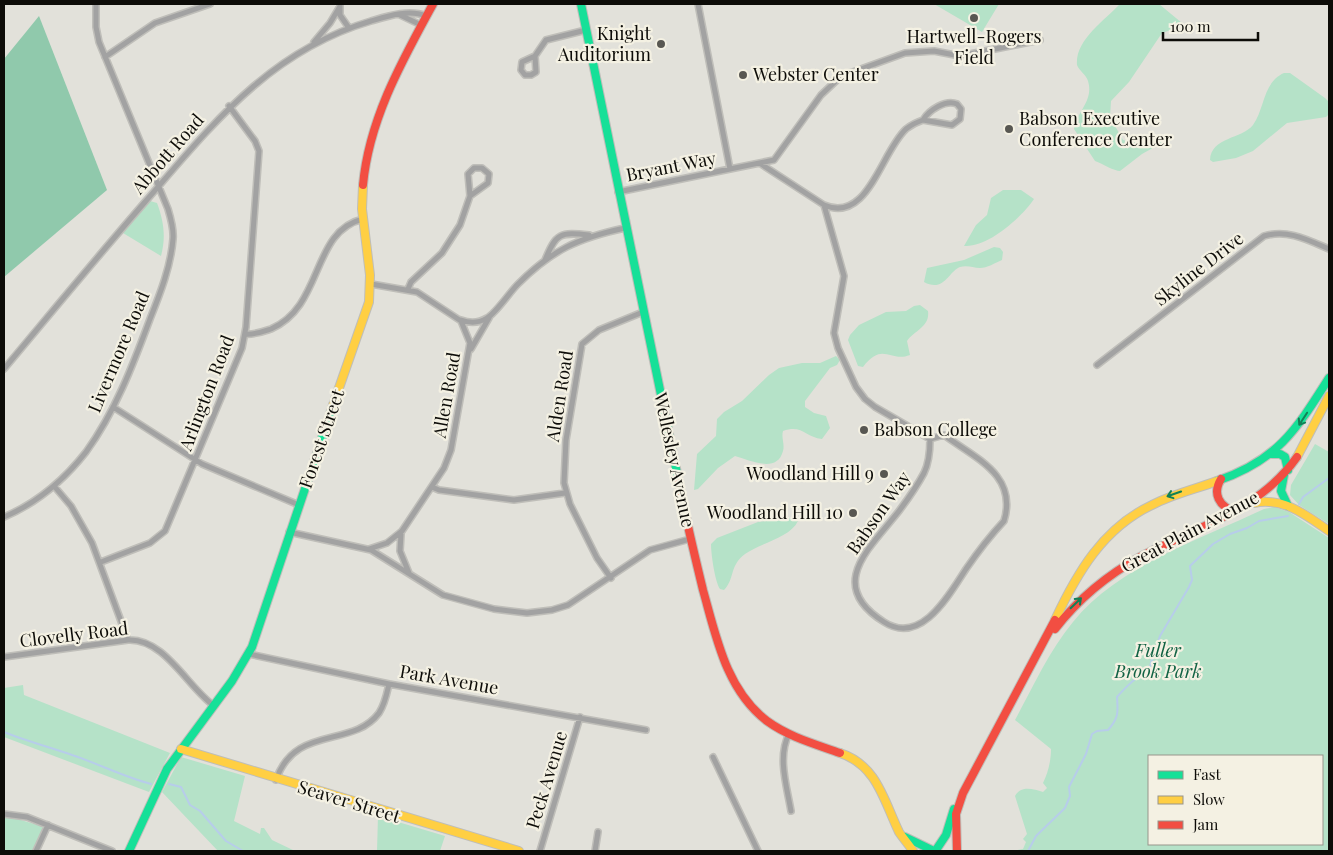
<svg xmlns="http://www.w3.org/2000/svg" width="1333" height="855" font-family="'Playfair Display',serif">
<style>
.green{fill:#b5e2c8;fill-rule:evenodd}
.forest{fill:#90c9ac}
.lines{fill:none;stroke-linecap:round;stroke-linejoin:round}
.stream{stroke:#b7cdea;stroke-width:2}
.street-casing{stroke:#bfbeb9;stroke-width:8}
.fast-casing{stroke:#bfbeb9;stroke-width:10}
.slow-casing{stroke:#bfbeb9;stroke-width:10}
.jam-casing{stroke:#bfbeb9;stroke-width:10}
.street{stroke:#a2a2a2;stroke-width:5}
.fast{stroke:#16e098;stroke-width:8}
.slow{stroke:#ffcf43;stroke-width:8}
.jam{stroke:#f24e42;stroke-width:8}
.oneway{stroke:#128157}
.poi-dot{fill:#585752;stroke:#f4f1e3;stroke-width:2}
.labels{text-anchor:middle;stroke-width:4.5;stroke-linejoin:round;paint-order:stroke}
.poi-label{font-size:18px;fill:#0d0c08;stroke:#f4f1e3;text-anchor:end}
.street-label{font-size:18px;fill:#0d0c08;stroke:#f4f1e3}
.park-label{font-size:18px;font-style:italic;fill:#116243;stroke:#f4f1e3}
</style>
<rect width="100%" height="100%" fill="#e2e1da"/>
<path class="green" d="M934 4H999L982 32Z
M1120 4H1159L1182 23 1177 28 1162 33 1129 82 1111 101 1110 117 1123 140 1132 142 1160 136 1167 140 1142 154 1120 171C1114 171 1103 164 1095 161L1074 129C1077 111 1094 101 1088 81 1086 74 1079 71 1077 65 1075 40 1104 21 1120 4Z
M1284 73H1290L1325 98 1329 102V114L1326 117 1287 123 1253 151 1236 158 1213 162 1210 160C1211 137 1242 139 1253 125 1265 108 1263 82 1284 73Z
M1003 190H1021L1034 199C1022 217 988 248 964 246L976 225 987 215 991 198Z
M150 201 157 203C164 222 166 237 161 256L123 233Z
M994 247 1000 248 1003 252 1002 260C995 263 987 268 980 268 973 268 968 265 960 267 949 271 944 293 924 282L927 268 964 260Z
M920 305 928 311C930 327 915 330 907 341L910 355C890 363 883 341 863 367L858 366 848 340 850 335 859 325 886 312 906 311 914 306Z
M836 356 840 360 837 365 830 368 805 401V407L814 413 826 416 830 428 822 439C805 437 802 424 783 431 781 438 785 444 783 451 777 474 750 460 735 456L718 468 698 489 694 490 697 454 716 436 717 419 724 412 742 401 769 375 779 368 802 363H820Z
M1315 444 1329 452V524L1299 505 1290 495 1291 485Z
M1274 507 1289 512 1329 538V851H1011L1023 849 1026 842 1023 839 1027 834 1015 796C1021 785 1033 789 1043 792L1047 788 1043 783C1048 773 1051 761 1051 749L1015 720C1033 687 1049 651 1073 622 1118 566 1201 539 1264 509ZM1322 756V844H1149V756Z
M793 518 798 521C790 538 760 543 745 554 729 566 735 579 724 590L720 589C715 582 711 554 711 544L717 538 758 522Z
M23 685 24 695 170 753 149 792 4 737V688Z
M181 757 245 776 234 821 260 834 261 828H264L272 840 295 851H218L162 792Z
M378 816 445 836 440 851H377Z
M11 817 44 827 32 851H4V818Z"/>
<path class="forest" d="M39 16 107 190 4 277V59Z"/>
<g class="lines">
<path class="stream" d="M1299 504 1303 497 1329 478
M4 732C26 741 49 747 72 755 99 764 124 777 151 784
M169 784 181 787 190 805 200 811 226 841 243 851
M1028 851 1036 836 1065 808 1070 796 1069 787 1086 754 1092 734 1097 731 1108 730C1119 718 1118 712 1117 697 1123 690 1140 673 1149 669L1160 636 1189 587 1192 580 1190 566 1213 544 1230 534 1247 528 1259 521 1288 516"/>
<defs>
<path id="street" d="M340 4V15L349 28
M698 4 730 169 774 160 821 95 837 80 850 73 905 53 934 51 960 56 1040 40
M400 15 421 25
M314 42 330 23 339 8
M535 56 546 40 586 30
M535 56 536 72 531 75H525L521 70 522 62Z
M105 57 155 23 210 4
M761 164 824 205 844 276 834 333 838 348 856 387 865 399 875 407 930 439
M618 192 730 169
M824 205C868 224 881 152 906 129 911 125 917 122 923 120L952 125 960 119 961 109 957 104C946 99 929 110 923 120
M545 260C556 233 560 232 589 235
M408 289 411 282 442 253 460 225 470 196 468 174 474 168H482L489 174 488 183 470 196
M461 320C469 323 479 323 487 318 496 313 509 293 518 284 552 250 578 238 625 228
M245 334C254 335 262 332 271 329 324 306 311 231 363 219
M471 349 489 318
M1097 365 1264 236C1288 229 1308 240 1329 249
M4 369C51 313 97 257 145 202 212 125 269 51 371 21 388 16 409 9 426 16
M113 407 202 464 299 505
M944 435C975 458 1018 475 1004 521 990 536 977 553 966 569 949 595 921 646 884 622 825 585 870 548 899 511 908 499 917 486 924 473 929 463 930 450 930 439Z
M54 486 71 506 92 543 128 640
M432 487 439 490 514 500 565 493
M4 517C37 503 64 480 86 452 115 412 133 365 150 319 160 294 171 266 173 239 174 229 171 219 168 209L99 42 96 27V4
M289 532 371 550 443 595 494 609 527 613 552 610 568 605 650 550 690 539
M401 534 400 551 409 573
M369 549 387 543 402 531 444 468 451 450 470 343 461 321 417 292 371 284
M101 562 150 543 165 531 242 348 246 327 259 151 255 141 229 106
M611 578 597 558 570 504 564 483 566 440 582 344 599 330 643 312
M249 654 389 684 646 730
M4 657 128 640C164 638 187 686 213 705
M789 734C777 757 787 787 791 811
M713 757 758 851
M276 780C295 724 352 749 379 713 385 704 387 693 389 684
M4 814 27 817 112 851
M36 851 48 825
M540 851 580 717
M595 851 598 832"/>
<path id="fast" d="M581 4 678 478
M1272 454H1280L1285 457 1288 470
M1284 475 1281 491 1288 506
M1217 481C1278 460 1296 430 1329 378
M905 837 934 851
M936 850 946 835 954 809
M129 851 167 769 232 681 252 647 332 408"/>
<path id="slow" d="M332 408 369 302 370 275 362 209 363 185
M1297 457 1329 396
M1254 503C1284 497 1306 515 1329 531
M1055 620C1077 573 1103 528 1152 505 1173 494 1196 489 1217 481
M181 749 519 851
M840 753C877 765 884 801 899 832 903 838 909 845 913 851"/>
<path id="jam" d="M363 185C369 119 402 61 433 4
M678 478C685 516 694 553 703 590 716 636 726 690 767 721 789 737 815 744 840 753
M1221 479C1212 494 1219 506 1235 512
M1055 629C1079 598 1107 575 1142 556 1198 526 1259 511 1297 457
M957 851 956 814 963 793 1055 620"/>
</defs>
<use href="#street" class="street-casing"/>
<use href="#fast" class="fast-casing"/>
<use href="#slow" class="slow-casing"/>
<use href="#jam" class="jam-casing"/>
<use href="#street" class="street"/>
<use href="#fast" class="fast"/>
<use href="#slow" class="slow"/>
<use href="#jam" class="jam"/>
</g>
<defs><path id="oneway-shaft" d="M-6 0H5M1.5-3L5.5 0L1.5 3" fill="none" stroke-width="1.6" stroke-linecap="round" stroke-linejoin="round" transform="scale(1.25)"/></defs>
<g class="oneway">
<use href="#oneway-shaft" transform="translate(1303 419) rotate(123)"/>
<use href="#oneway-shaft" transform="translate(1174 494) rotate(161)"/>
<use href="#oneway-shaft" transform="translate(1076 603) rotate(-44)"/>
</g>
<g class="poi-dot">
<circle cx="974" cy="18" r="5"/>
<circle cx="661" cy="44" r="5"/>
<circle cx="743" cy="75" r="5"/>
<circle cx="1009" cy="129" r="5"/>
<circle cx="864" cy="430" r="5"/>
<circle cx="884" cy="474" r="5"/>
<circle cx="853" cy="513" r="5"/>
</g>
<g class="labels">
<g class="poi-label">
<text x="651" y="40">Knight<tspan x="651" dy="21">Auditorium</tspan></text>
<text x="974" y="43" text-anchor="middle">Hartwell-Rogers<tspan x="974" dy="21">Field</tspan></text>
<text x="753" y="81" text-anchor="start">Webster Center</text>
<text x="1019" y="125" text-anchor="start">Babson Executive<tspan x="1019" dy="21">Conference Center</tspan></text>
<text x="874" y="436" text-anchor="start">Babson College</text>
<text x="874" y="480">Woodland Hill 9</text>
<text x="843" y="519">Woodland Hill 10</text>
</g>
<g class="street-label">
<text transform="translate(168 154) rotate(-49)" y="6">Abbott Road</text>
<text transform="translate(671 167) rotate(-11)" y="6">Bryant Way</text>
<text transform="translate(1199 269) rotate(-38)" y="6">Skyline Drive</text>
<text transform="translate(119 352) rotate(-67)" y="6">Livermore Road</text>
<text transform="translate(207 393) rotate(-69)" y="6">Arlington Road</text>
<text transform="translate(447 395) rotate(-80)" y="6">Allen Road</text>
<text transform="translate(560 396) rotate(-81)" y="6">Alden Road</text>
<text transform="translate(322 439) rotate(-71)" y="6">Forest Street</text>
<text transform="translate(674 460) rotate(78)" y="6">Wellesley Avenue</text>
<text transform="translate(879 513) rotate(-55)" y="6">Babson Way</text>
<text transform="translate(1190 532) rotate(-28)" y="6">Great Plain Avenue</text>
<text transform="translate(74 635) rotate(-7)" y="6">Clovelly Road</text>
<text transform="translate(449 680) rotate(10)" y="6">Park Avenue</text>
<text transform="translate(547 780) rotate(-73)" y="6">Peck Avenue</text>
<text transform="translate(349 802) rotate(17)" y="6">Seaver Street</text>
</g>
<g class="park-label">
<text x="1158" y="657">Fuller<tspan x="1158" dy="21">Brook Park</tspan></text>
</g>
</g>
<rect width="1333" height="855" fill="none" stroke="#0d0c08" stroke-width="10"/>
<rect x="1148" y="755" width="175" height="90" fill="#f4f1e3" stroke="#98958b"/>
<rect x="1158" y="771" width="25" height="8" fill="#16e098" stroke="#98958b"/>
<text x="1193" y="780" font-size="15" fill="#0d0c08">Fast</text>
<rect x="1158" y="796" width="25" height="8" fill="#ffcf43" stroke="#98958b"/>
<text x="1193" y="805" font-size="15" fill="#0d0c08">Slow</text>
<rect x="1158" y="821" width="25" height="8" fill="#f24e42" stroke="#98958b"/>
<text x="1193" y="830" font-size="15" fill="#0d0c08">Jam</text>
<path d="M1163 32v8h95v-8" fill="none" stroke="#0d0c08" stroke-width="2.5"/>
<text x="1170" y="32" font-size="15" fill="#0d0c08" stroke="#f4f1e3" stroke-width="4" paint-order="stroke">100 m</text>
</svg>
